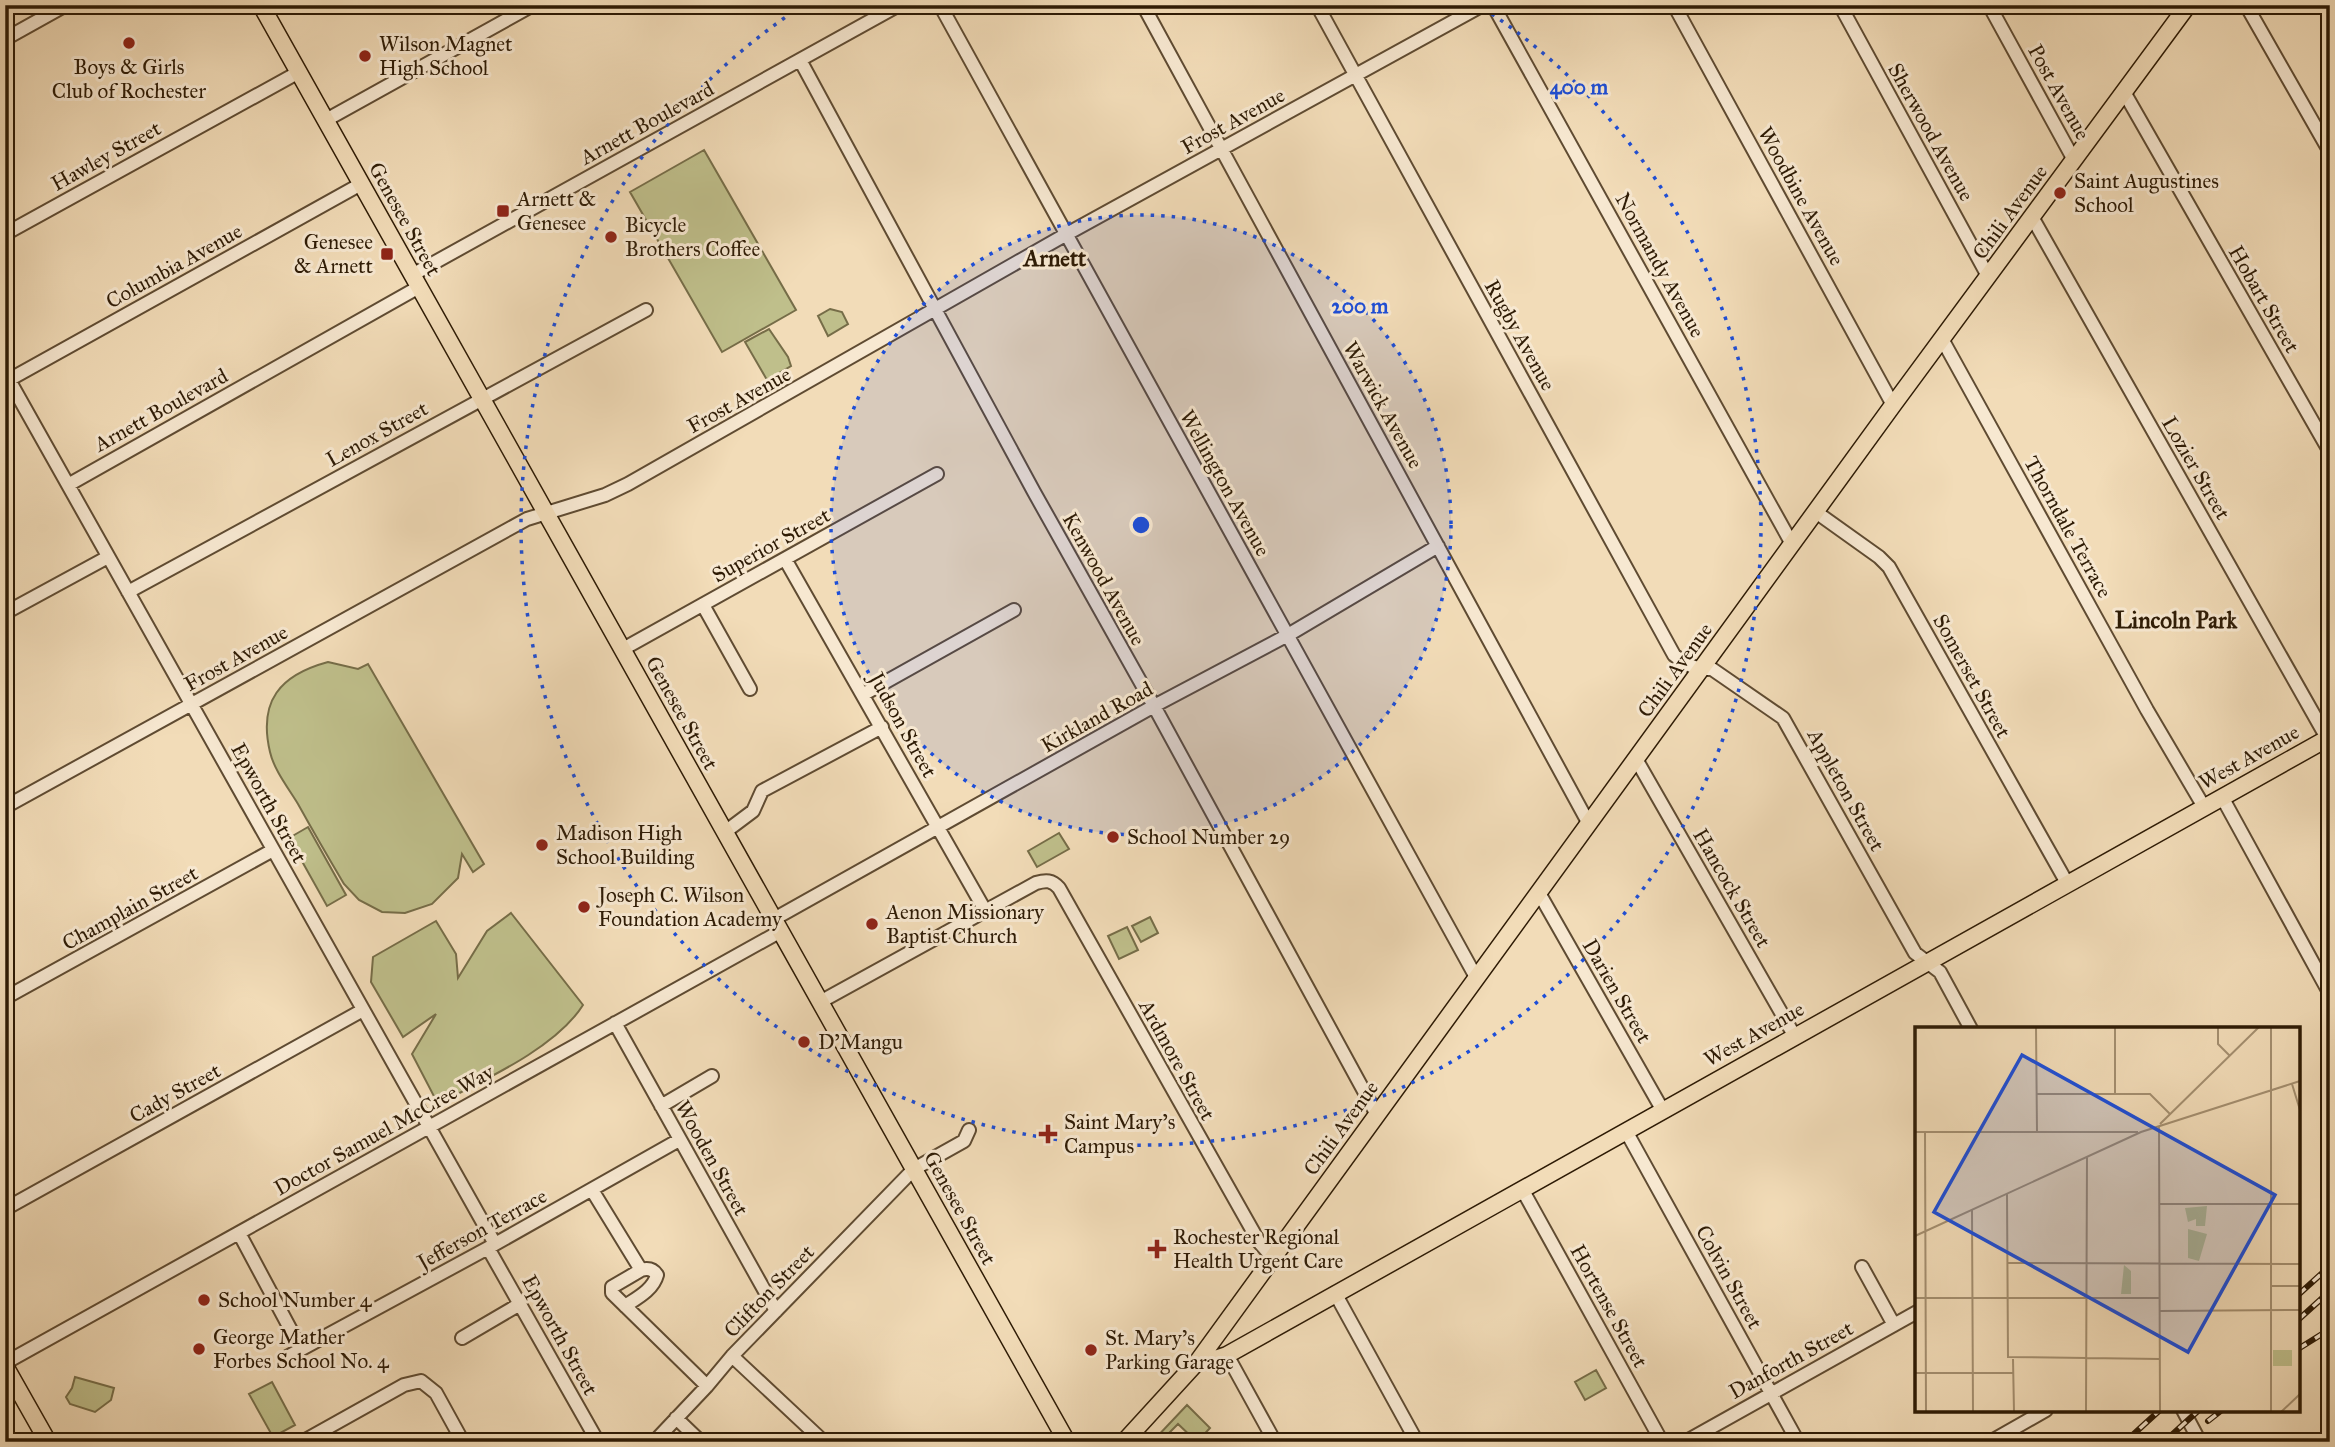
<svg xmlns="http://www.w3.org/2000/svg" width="2335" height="1447" font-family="'IM FELL Great Primer',serif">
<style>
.green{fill:#bfbf8b;stroke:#766d48;stroke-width:2}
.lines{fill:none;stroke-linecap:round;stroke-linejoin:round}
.minor-casing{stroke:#5f4b32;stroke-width:16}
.major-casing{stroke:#2e1b05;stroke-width:19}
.minor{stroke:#f7e8d1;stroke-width:12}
.major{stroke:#f2dcb8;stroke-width:16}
.rail-casing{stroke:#2e1b05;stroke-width:6}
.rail{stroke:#f7e8d1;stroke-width:3.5;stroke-dasharray:10;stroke-linecap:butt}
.ring{fill:none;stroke:#1d4ed8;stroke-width:3.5;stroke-dasharray:3.5 7}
.poi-dot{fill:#8f2418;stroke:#f7e8d1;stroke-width:2.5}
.labels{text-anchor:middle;stroke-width:6;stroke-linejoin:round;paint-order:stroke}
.poi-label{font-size:21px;fill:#2e1b05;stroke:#f7e8d1;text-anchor:start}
.street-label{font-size:21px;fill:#2e1b05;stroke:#f7e8d1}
.neighbourhood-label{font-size:23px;font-weight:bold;fill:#2e1b05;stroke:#f7e8d1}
.inset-road{fill:none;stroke:#a48f70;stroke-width:2}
.view{fill:#1d4ed8;fill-opacity:0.15;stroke:#1d4ed8;stroke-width:3.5}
.inset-edge{fill:none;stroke:#2e1b05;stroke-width:3.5}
.centre{fill:#1d4ed8;stroke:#f7e8d1;stroke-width:3.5}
.ring-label{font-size:21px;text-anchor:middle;font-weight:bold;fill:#1d4ed8;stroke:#f7e8d1;stroke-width:6;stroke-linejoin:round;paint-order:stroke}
</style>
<rect width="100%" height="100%" fill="#f2dcb8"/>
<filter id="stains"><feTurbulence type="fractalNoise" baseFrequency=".00286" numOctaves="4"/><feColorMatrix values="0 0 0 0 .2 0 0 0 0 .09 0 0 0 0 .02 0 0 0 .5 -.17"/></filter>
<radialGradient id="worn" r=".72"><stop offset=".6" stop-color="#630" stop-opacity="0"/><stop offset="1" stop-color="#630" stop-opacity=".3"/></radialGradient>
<path class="green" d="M704 150 796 310 722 352 630 192Z
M830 309 842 312 848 324 828 336 818 316Z
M769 329 788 357 791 366 767 380 745 342Z
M328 662 358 669 368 664 484 864 473 872 462 854 458 878 432 904 405 913 382 912 359 900 344 884C328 857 313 831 298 804 289 789 274 770 270 752 258 701 280 675 328 662Z
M308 827 346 895 327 906 289 838Z
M1059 833 1069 849 1037 867 1028 851Z
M511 913 583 1005C556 1048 484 1080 438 1104L412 1054 436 1014 403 1037 371 982 373 957 436 921 456 954 458 978 487 931Z
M1150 917 1158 933 1141 942 1132 926Z
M1127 927 1138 950 1119 959 1108 936Z
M1596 1370 1606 1388 1585 1400 1575 1382Z
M75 1377 114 1388 111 1400 95 1412 70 1404 66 1397 72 1388Z
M272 1382 295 1425 273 1437 249 1394Z
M1187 1405 1210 1428 1197 1442 1178 1424 1168 1434 1175 1442H1152Z"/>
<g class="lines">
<defs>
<path id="minor" d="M940 5 1477 979
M1143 5 1589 824
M1317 5 1674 655C1686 665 1696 670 1712 669L1783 718 1915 953 1940 972 1971 1029
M1493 5 1792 544
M1674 5 1893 405
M1840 5 1988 276
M1989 5 2074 160
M2246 5 2330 152
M5 39 66 5
M800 60 1034 492 1154 706 1377 1115
M2124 92 2330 452
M326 120 533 5
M2032 217 2327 738
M5 234 299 72
M412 275 899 5
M1942 339 2147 710 2204 807
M9 380 495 1244
M5 382 361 184
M68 485 419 287
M1816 512 1879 557 1889 567 2067 883
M785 559 986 912
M128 592 646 310
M703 605 750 689
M5 613 108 557
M623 649 937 474
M864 694 1014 610
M1636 759 1794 1035
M2222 797 2330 994
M5 807 527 519 605 495 628 484 1065 235 1483 5
M725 832 753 811 762 791 882 727
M1539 893 1662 1109
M774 919 1154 706 1288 635 1438 546
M5 998 273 850
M820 1002 1036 883C1046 880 1052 880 1059 888L1259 1242 1273 1258
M615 1023 776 1311
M661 1106 712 1076
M1626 1131 1798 1442
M1522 1189 1662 1442
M592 1190 641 1270 612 1287V1293L707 1386
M5 1209 363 1010
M239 1233 301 1349
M488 1248 598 1442
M1862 1267 1894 1325
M1335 1293 1417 1442
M625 1306C637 1298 653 1290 657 1275 653 1269 648 1268 641 1270
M462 1338 520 1304
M1227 1355 1275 1442
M732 1356 824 1442
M287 1357 488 1248 679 1140
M5 1363 781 931
M2183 1410 2200 1442
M676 1418 701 1442
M302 1442 404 1385 421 1381 436 1393 463 1442
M654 1442 707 1386 732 1356 914 1169 964 1141 969 1130
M1685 1442 1917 1312
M1990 1442 2046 1410"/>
<path id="major" d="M261 5 1067 1442
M1198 1361H1209L1227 1355 2330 737
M5 1366 48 1442
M1124 1442 1198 1361 1893 405 2188 5"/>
</defs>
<use href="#minor" class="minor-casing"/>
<use href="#major" class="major-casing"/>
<use href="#minor" class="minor"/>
<use href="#major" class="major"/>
<defs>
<path id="rail" d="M2298 1295 2330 1266
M2298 1320 2330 1291
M2298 1349 2330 1329
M2208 1421 2222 1410
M2125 1442 2160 1410
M2164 1442 2199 1410"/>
</defs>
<use href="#rail" class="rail-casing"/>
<use href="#rail" class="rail"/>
</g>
<circle cx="1141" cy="525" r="310" fill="#1d4ed8" fill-opacity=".12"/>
<g class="ring">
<circle cx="1141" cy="525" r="310"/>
<path d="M1483 8A620 620 0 1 1 799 8"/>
</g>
<g class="poi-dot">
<circle cx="129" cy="43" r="7"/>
<circle cx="365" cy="56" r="7"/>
<circle cx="2060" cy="193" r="7"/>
<rect x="496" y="204" width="14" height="14" rx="3.5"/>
<circle cx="611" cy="237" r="7"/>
<rect x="380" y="247" width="14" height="14" rx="3.5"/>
<circle cx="1113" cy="837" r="7"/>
<circle cx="542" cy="845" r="7"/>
<circle cx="584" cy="907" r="7"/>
<circle cx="872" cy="924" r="7"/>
<circle cx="804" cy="1042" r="7"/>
<path d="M1044.5 1123.5h7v7h7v7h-7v7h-7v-7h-7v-7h7z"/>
<path d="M1153.5 1238.5h7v7h7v7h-7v7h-7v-7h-7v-7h7z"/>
<circle cx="204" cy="1300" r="7"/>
<circle cx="199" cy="1349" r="7"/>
<circle cx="1091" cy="1350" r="7"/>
</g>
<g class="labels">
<g class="poi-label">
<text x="379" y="51">Wilson Magnet<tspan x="379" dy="24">High School</tspan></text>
<text x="129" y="74" text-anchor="middle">Boys &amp; Girls<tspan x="129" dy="24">Club of Rochester</tspan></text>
<text x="2074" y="188">Saint Augustines<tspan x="2074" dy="24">School</tspan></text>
<text x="517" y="206">Arnett &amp;<tspan x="517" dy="24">Genesee</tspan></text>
<text x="625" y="232">Bicycle<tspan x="625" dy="24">Brothers Coffee</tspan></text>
<text x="373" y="249" text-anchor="end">Genesee<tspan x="373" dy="24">&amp; Arnett</tspan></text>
<text x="556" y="840">Madison High<tspan x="556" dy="24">School Building</tspan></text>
<text x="1127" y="844">School Number 29</text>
<text x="598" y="902">Joseph C. Wilson<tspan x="598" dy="24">Foundation Academy</tspan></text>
<text x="886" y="919">Aenon Missionary<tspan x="886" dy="24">Baptist Church</tspan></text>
<text x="818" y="1049">D'Mangu</text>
<text x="1064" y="1129">Saint Mary's<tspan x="1064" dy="24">Campus</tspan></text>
<text x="1173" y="1244">Rochester Regional<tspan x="1173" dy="24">Health Urgent Care</tspan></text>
<text x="218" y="1307">School Number 4</text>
<text x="213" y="1344">George Mather<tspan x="213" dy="24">Forbes School No. 4</tspan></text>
<text x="1105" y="1345">St. Mary's<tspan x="1105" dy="24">Parking Garage</tspan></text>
</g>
<g class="street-label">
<text transform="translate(2059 92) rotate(61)" y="7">Post Avenue</text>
<text transform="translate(1233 121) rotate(-29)" y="7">Frost Avenue</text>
<text transform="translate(647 123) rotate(-29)" y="7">Arnett Boulevard</text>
<text transform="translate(1931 132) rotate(61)" y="7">Sherwood Avenue</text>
<text transform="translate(106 156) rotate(-29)" y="7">Hawley Street</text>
<text transform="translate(1801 196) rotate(61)" y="7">Woodbine Avenue</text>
<text transform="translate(2010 212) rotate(-54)" y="7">Chili Avenue</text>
<text transform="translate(405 219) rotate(61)" y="7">Genesee Street</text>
<text transform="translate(1660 265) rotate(61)" y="7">Normandy Avenue</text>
<text transform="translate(174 266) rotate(-29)" y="7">Columbia Avenue</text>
<text transform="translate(2264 299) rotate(60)" y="7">Hobart Street</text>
<text transform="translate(1520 335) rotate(61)" y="7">Rugby Avenue</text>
<text transform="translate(739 400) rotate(-29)" y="7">Frost Avenue</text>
<text transform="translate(1383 405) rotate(61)" y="7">Warwick Avenue</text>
<text transform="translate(161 410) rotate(-29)" y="7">Arnett Boulevard</text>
<text transform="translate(377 434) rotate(-29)" y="7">Lenox Street</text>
<text transform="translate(2196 468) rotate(60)" y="7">Lozier Street</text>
<text transform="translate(1225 483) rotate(61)" y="7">Wellington Avenue</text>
<text transform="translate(2068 527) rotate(61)" y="7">Thorndale Terrace</text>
<text transform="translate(771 545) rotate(-29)" y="7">Superior Street</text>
<text transform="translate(1104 579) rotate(61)" y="7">Kenwood Avenue</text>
<text transform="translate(236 658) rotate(-29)" y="7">Frost Avenue</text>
<text transform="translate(1675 670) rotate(-54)" y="7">Chili Avenue</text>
<text transform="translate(1972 676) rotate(61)" y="7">Somerset Street</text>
<text transform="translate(682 713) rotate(61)" y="7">Genesee Street</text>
<text transform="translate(1097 717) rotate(-29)" y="7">Kirkland Road</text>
<text transform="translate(903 725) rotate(61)" y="7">Judson Street</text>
<text transform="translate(2249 757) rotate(-29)" y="7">West Avenue</text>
<text transform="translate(1846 790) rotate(61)" y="7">Appleton Street</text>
<text transform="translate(269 803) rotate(61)" y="7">Epworth Street</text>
<text transform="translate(1732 888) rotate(60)" y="7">Hancock Street</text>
<text transform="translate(130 908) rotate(-29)" y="7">Champlain Street</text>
<text transform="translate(1617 991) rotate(60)" y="7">Darien Street</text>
<text transform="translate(1754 1034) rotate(-29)" y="7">West Avenue</text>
<text transform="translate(1177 1060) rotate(61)" y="7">Ardmore Street</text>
<text transform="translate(175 1093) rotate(-29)" y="7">Cady Street</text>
<text transform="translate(1341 1128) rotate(-54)" y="7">Chili Avenue</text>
<text transform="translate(384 1130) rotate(-29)" y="7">Doctor Samuel McCree Way</text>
<text transform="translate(712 1158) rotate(61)" y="7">Wooden Street</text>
<text transform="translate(960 1208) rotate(61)" y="7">Genesee Street</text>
<text transform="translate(482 1229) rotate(-29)" y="7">Jefferson Terrace</text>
<text transform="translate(1729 1277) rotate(61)" y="7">Colvin Street</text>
<text transform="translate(769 1291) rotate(-46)" y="7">Clifton Street</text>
<text transform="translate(1609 1306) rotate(61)" y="7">Hortense Street</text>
<text transform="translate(560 1335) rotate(61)" y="7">Epworth Street</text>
<text transform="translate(1791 1360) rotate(-29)" y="7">Danforth Street</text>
</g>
<g class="neighbourhood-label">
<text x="1055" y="266">Arnett</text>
<text x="2176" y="628">Lincoln Park</text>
</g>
</g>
<g transform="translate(1915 1027)">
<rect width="385" height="385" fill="#f2dcb8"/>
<path d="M292 179 290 199H281V192L273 195 270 181ZM273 202 292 207 284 234 273 231ZM209 238 216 244V267H206ZM358 323H377V339H358Z" fill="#bfbf8b"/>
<path class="inset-road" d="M121 0 122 105M303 0V17L315 29M356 0V385M377 57 385 83M121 67H235L255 87M200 67V0M245 97 344 0M244 99 245 385M0 105H223M10 105 11 385M92 167 93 330 245 332M244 177H385M57 183 58 385M0 209 226 105 385 54M92 236 385 237M355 259H385M0 271H245M245 284 385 283M98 332 99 385M0 346H98M171 385 172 130M366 385 385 367"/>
<path class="view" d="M107 28 360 168 273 325 19 185Z"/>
<rect width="385" height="385" class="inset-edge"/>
</g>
<circle cx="1141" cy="525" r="10" class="centre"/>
<g class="ring-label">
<text x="1579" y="94">400 m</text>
<text x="1360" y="313">200 m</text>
</g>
<rect width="2335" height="1447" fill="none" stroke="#f2dcb8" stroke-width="28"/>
<rect x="7" y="7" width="2321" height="1433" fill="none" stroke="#2e1b05" stroke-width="3.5"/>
<rect x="14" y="14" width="2307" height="1419" fill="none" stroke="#2e1b05" stroke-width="2"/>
<rect width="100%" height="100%" filter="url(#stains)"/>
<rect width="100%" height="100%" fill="url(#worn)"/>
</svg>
